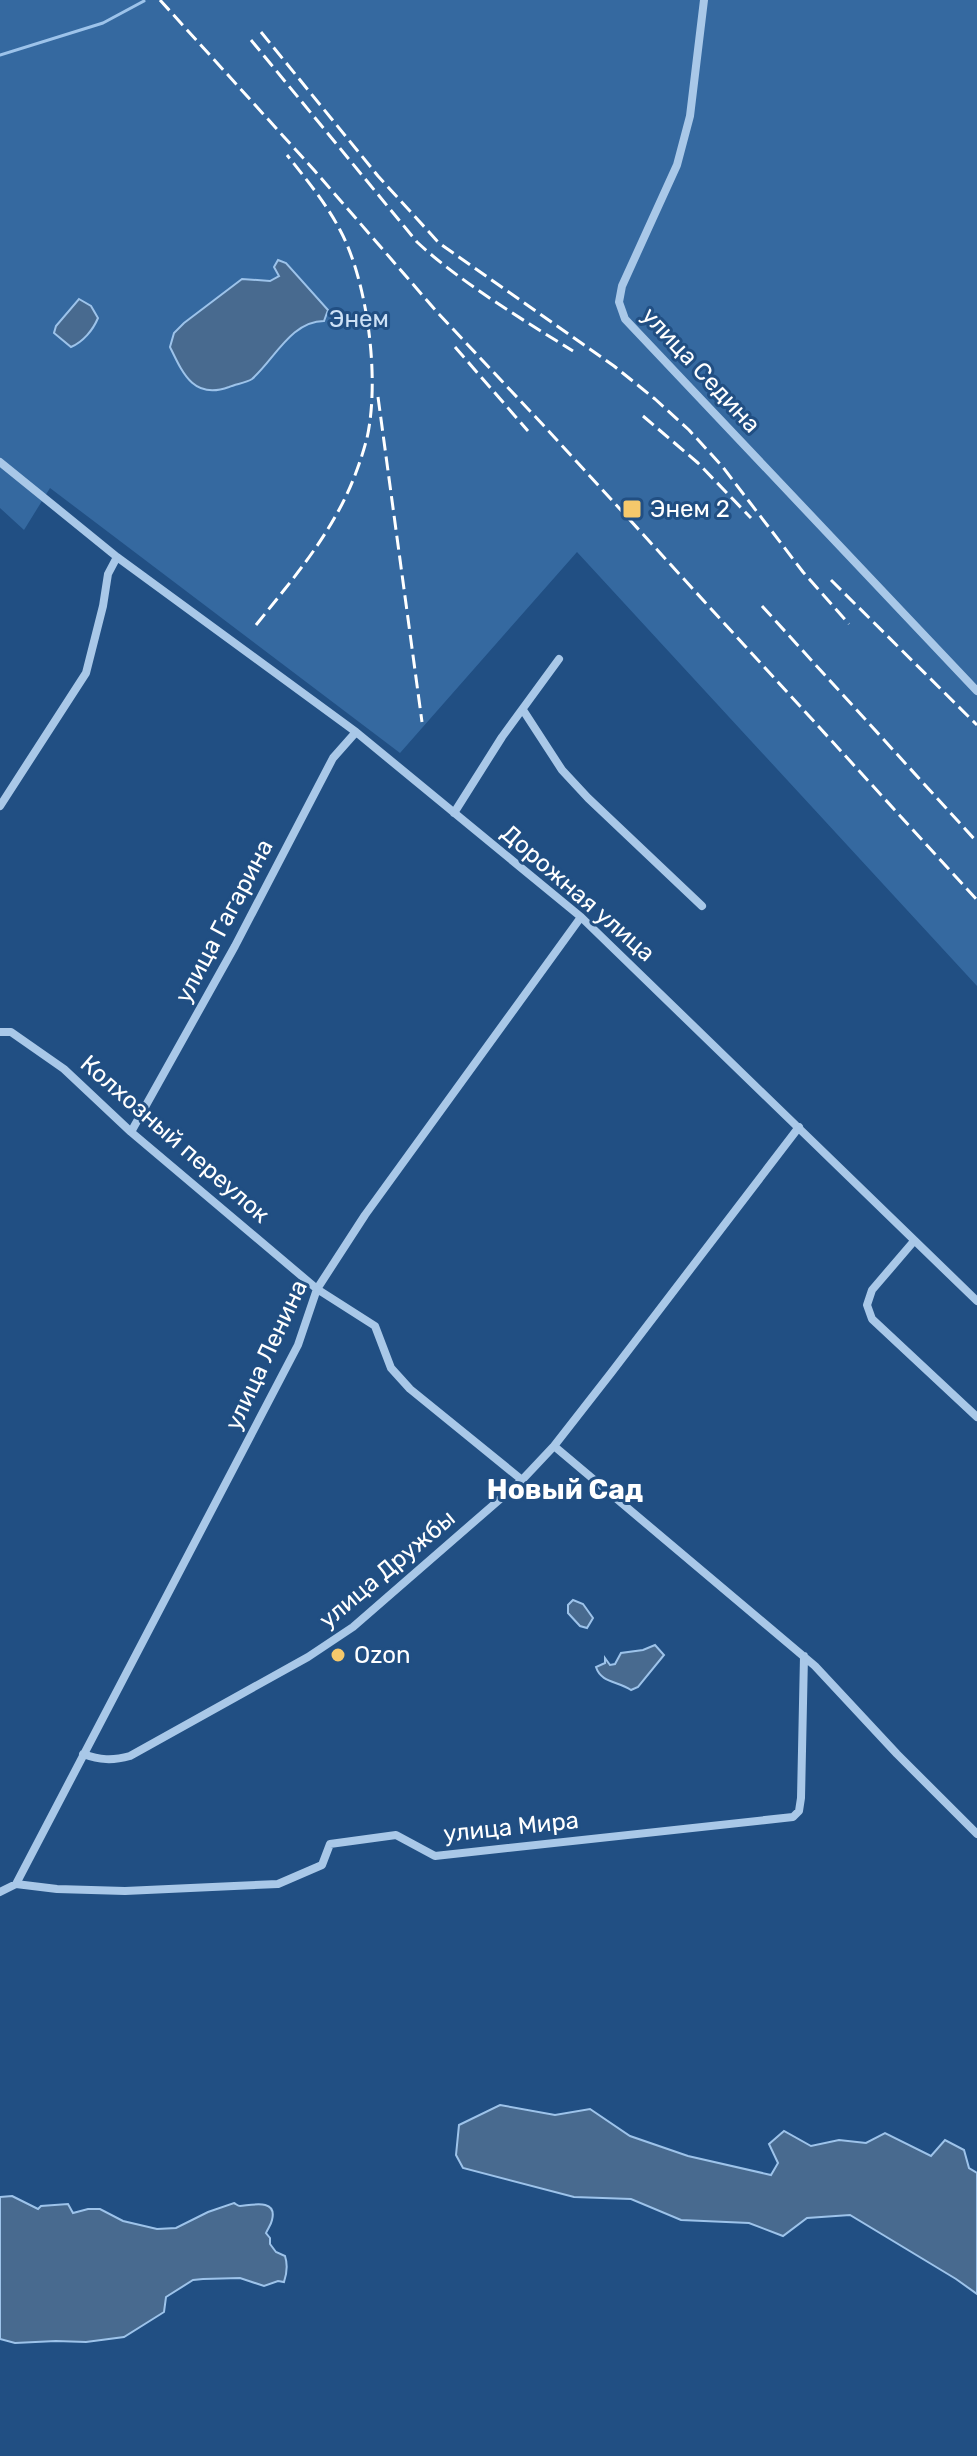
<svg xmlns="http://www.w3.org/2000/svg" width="977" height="2456" font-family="Rubik,sans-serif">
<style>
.green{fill:#3569a0}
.water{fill:#486a8f;stroke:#9dc3ea;stroke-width:2}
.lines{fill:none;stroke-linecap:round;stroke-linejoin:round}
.stream{stroke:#9dc3ea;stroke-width:3}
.minor{stroke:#a9c8e8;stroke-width:8}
.rail{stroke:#fff;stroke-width:3;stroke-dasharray:14 6;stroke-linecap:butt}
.poi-dot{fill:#f5c86b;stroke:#214f83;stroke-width:3}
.labels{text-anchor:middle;stroke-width:6;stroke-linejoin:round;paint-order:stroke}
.park-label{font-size:24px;fill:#cde1f6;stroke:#214f83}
.street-label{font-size:24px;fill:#fff;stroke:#214f83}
.poi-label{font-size:24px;fill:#fff;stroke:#214f83;text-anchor:start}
.quarter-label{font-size:28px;font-weight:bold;fill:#fff;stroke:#214f83}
</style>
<rect width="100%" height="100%" fill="#214f83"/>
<path class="green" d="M0 0H977V986L577 552 400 753 50 488 24 530 0 508Z"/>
<path class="water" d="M278 260 286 263 328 310 324 321C291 321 274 360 252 379 246 383 236 384 229 387 194 400 183 374 170 347L174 333 184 323 242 279 270 281 279 276 274 267Z
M79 299 91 306 98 318C93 330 83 342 71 347L54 333 56 326Z
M573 1600 583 1604 593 1618 587 1628 580 1626 568 1613V1605Z
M655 1645 664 1655 638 1687 631 1690C618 1681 601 1683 596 1667L605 1663V1658L610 1665 615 1664 621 1653 643 1650Z
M500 2105 555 2115 590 2109 630 2136 688 2156 771 2175 778 2163 769 2144 784 2131 811 2146 839 2140 866 2143 885 2133 931 2156 945 2140 964 2150 969 2168 977 2173V2294L956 2279 850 2215 807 2218 783 2236 749 2223 681 2220 631 2199 574 2197 463 2168 456 2155 459 2125Z
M12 2196 38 2209 41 2206 68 2204 73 2213 88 2209H100L123 2221 157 2229 176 2228 208 2212 234 2203C236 2204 238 2206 240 2206 248 2206 278 2197 272 2220 271 2225 268 2228 266 2233L270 2238V2244L276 2252 285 2256C288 2265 287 2273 284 2282L278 2281 264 2286 240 2278 203 2279 193 2280 166 2297 164 2312 124 2337 86 2342 56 2341 15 2343 0 2339V2197Z"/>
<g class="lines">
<path class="stream" d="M0 55 103 23 144 1"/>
<path class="minor" d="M704 0 690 116 677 165 622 286 619 302 625 319 977 691
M0 462 117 557 356 732 581 917 977 1301
M523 710 562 770 588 798 702 906
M0 806 86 673 103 606 108 574 117 557
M454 813 502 737 559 659
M0 1032H11L64 1069 131 1132 317 1289 375 1326 391 1368 410 1389 522 1480
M131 1132 235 946 333 758 356 732
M914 1241 872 1290 867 1305 872 1319 977 1417
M554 1446 815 1666 897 1754 977 1834
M83 1754C100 1760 112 1761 130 1756L308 1657 353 1627 522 1480 554 1446 611 1373 799 1127
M16 1884 298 1345 317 1289 365 1215 581 917
M0 1892 16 1884 57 1889 125 1891 278 1884 322 1865 330 1844 396 1835 435 1856 793 1817 799 1811 801 1798 804 1656"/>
<path class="rail" d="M160 0 314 170 437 312 545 427 977 900
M261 32 378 176 439 243 614 366 655 399 689 430 722 466 803 572 849 624
M251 40 417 242C460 282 523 320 573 351
M455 347 528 431
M378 397 422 722
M643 416 698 463 751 518
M831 580 977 725
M762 606 977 842
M256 625C284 590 313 556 335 517 349 493 360 465 367 438 380 380 368 282 340 230 326 203 306 179 287 155"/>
</g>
<g class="poi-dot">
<rect x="622" y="499" width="20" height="20" rx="4"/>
<circle cx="338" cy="1655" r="8"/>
</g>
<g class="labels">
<g class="park-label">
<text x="359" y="327">Энем</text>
</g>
<g class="street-label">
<text transform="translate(701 370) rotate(47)" y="8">улица Седина</text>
<text transform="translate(578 893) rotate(41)" y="8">Дорожная улица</text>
<text transform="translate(224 921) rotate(-62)" y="8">улица Гагарина</text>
<text transform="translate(175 1139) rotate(41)" y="8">Колхозный переулок</text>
<text transform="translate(266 1355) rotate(-65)" y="8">улица Ленина</text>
<text transform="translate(387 1569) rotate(-40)" y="8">улица Дружбы</text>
<text transform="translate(511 1827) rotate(-6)" y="8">улица Мира</text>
</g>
<g class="poi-label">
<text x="650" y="517">Энем 2</text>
<text x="354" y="1663">Ozon</text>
</g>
<g class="quarter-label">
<text x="565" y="1499">Новый Сад</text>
</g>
</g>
</svg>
